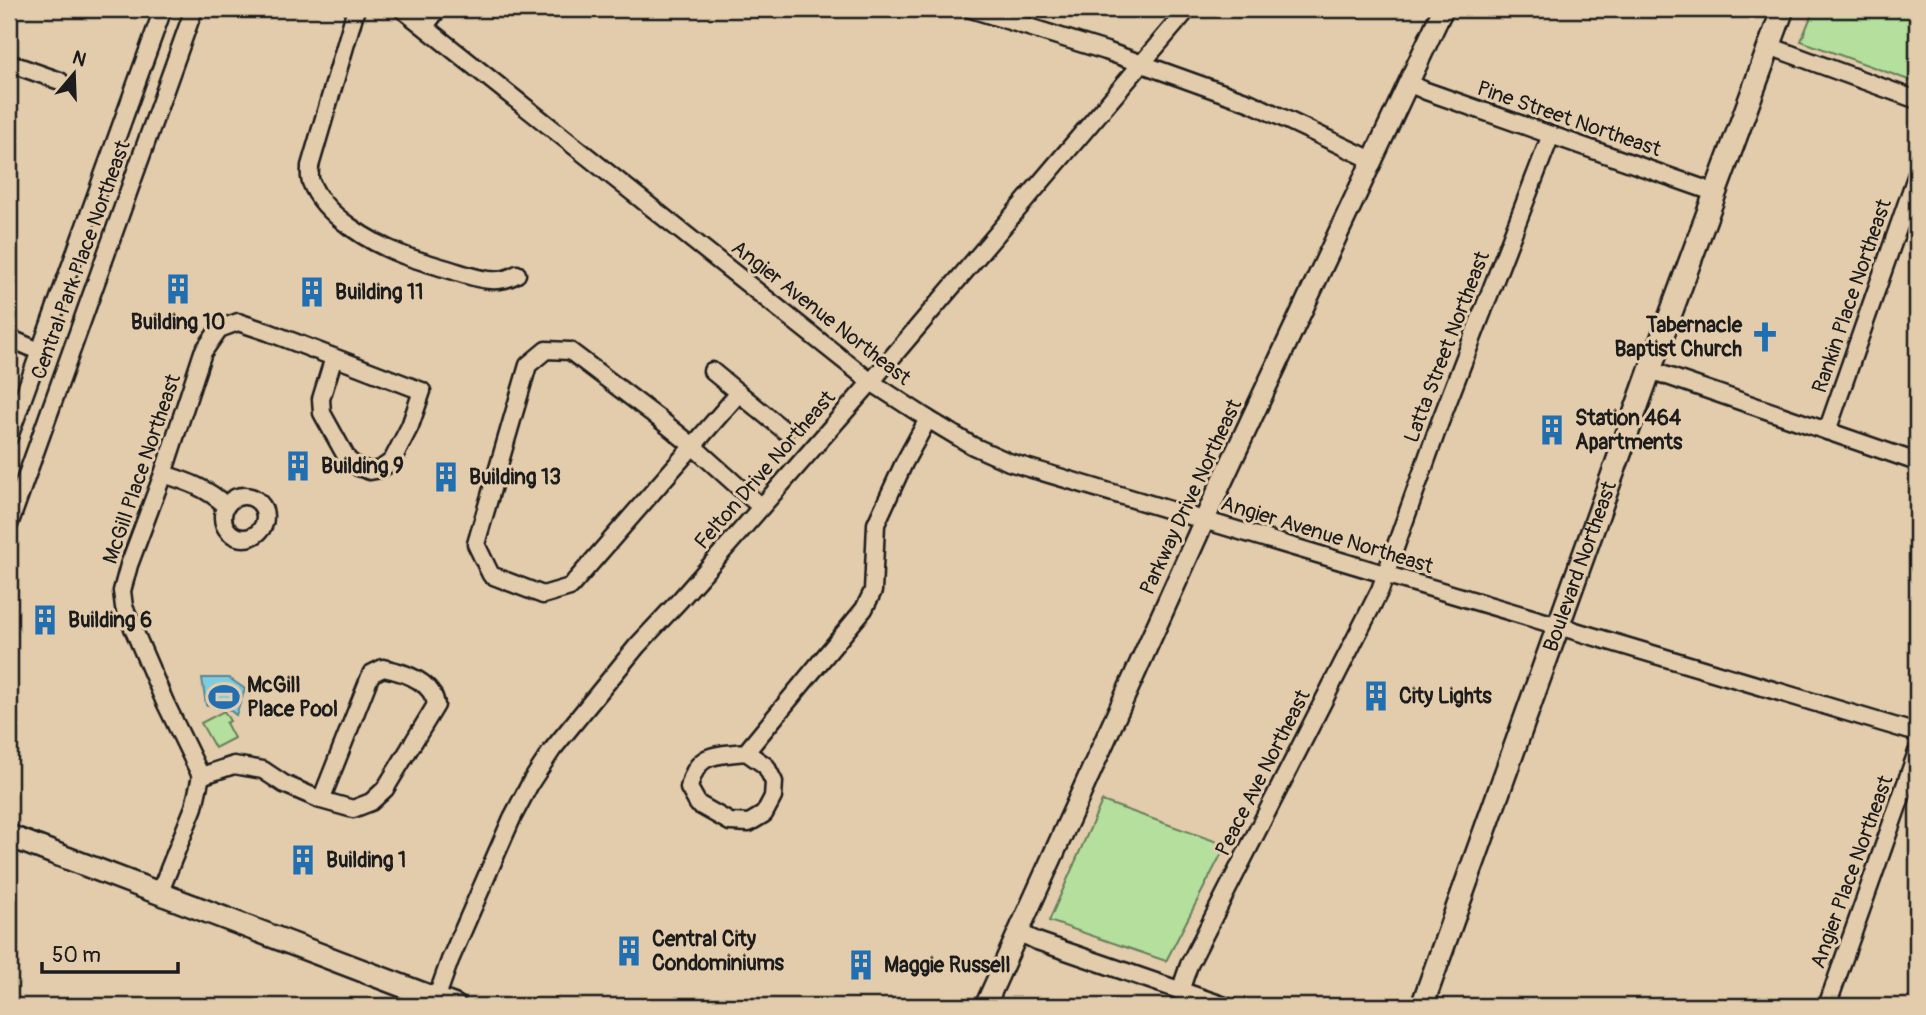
<svg xmlns="http://www.w3.org/2000/svg" width="1926" height="1015" font-family="Pangolin,sans-serif">
<rect width="100%" height="100%" fill="#e3ccac"/>
<filter id="ink" filterUnits="userSpaceOnUse"><feTurbulence type="fractalNoise" baseFrequency=".0143" numOctaves="2"/><feDisplacementMap in="SourceGraphic" scale="14" xChannelSelector="R" yChannelSelector="G"/><feConvolveMatrix kernelMatrix="1 2 1 2 8 2 1 2 1" color-interpolation-filters="sRGB"/></filter>
<g filter="url(#ink)">
<g fill="#b4df9c" stroke="#687e5c" stroke-width="2">
<path d="M 1814,9 L 1917,9 L 1917,83 L 1801,41 Z"/>
<path d="M 224,711 L 230,721 L 226,723 L 234,738 L 215,748 L 201,723 Z"/>
<path d="M 1102,801 L 1226,845 L 1166,961 L 1049,921 Z"/>
</g>
<path fill="#80ccdf" stroke="#588691" stroke-width="2" d="M 202,678 L 229,678 L 245,689 L 236,715 L 222,704 L 206,705 Z"/>
<g fill="none" stroke-linecap="round" stroke-linejoin="round">
<g stroke="#1c1c1c" stroke-width="21">
<g id="minor">
<path d="M 356,9 L 310,166 C 310,171 309,177 311,182 C 323,215 371,243 403,255 C 416,260 431,264 444,268 C 469,275 494,288 517,274"/>
<path d="M 402,9 L 871,382 L 928,419 L 973,446 L 1009,462 L 1917,733"/>
<path d="M 971,9 L 1106,51 L 1251,103 L 1372,160"/>
<path d="M 425,26 L 438,9"/>
<path d="M 1769,46 L 1917,100"/>
<path d="M 9,63 L 60,81"/>
<path d="M 1408,83 L 1426,91 L 1716,193"/>
<path d="M 9,338 L 39,351"/>
<path d="M 1650,370 L 1917,462"/>
<path d="M 712,371 L 785,431"/>
<path d="M 739,393 L 570,587 L 543,595 L 491,575 L 476,544 L 528,365 L 546,350 L 570,351 L 657,417 L 694,447 L 761,507"/>
<path d="M 1827,431 L 1917,174"/>
<path d="M 9,437 L 163,9"/>
<path d="M 163,474 C 186,481 207,488 225,505"/>
<circle cx="244" cy="517" r="21"/>
<path d="M 9,525 L 194,9"/>
<path d="M 746,752 L 766,766 L 774,782 L 773,797 L 764,814 L 749,823 L 730,822 L 698,804 L 689,788 C 697,752 713,756 746,752 L 864,609 L 873,591 L 876,524 L 904,463 L 928,419"/>
<path d="M 201,776 L 234,765 L 263,770 L 284,784 L 321,800 L 353,809 L 371,802 L 385,789 L 436,705 C 433,681 403,672 383,668 L 371,674 L 321,800"/>
<path d="M 159,894 L 194,807 L 201,776 L 164,700 L 124,607 L 122,591 L 129,565 L 163,474 L 203,352 L 219,329 L 238,322 L 268,332 L 422,391 L 410,426 L 392,461 L 381,469 L 370,471 L 358,467 L 348,460 L 322,413 L 321,399 L 334,357"/>
<path d="M 1018,932 L 1037,941 L 1225,1006"/>
<path d="M 1180,991 L 1189,965 L 1380,590 L 1440,422 L 1551,135"/>
<path d="M 436,999 L 450,960 L 512,818 L 531,782 L 552,750 L 637,646 L 680,600 L 871,382 L 1188,9"/>
<path d="M 1827,1006 L 1917,752"/>
</g>
</g>
<g stroke="#1c1c1c" stroke-width="24">
<path id="tertiary" d="M 985,1006 L 1213,501 L 1443,9"/>
</g>
<g stroke="#1c1c1c" stroke-width="26">
<g id="secondary">
<path d="M 9,836 L 455,1006"/>
<path id="s1" d="M 1422,1006 L 1650,370 L 1783,9"/>
</g>
</g>
<use href="#minor" stroke="#e3ccac" stroke-width="16"/>
<use href="#tertiary" stroke="#e3ccac" stroke-width="19"/>
<use href="#secondary" stroke="#e3ccac" stroke-width="21"/>
</g>
</g>
<defs>
<g id="building-bare" transform="scale(2.415)"><path d="M-4-6H4V6H1V3H-1V6H-4ZM-2.5-4.3h1.7v1.8h-1.7ZM.8-4.3h1.7v1.8H.8ZM-2.5-1h1.7V.8h-1.7ZM.8-1h1.7V.8H.8Z" fill="#1f6fb2" stroke="#e3ccac" stroke-width="2.5" paint-order="stroke"/></g>
<g id="church-bare" transform="scale(2.415)"><path d="M-1.2-6h2.4v3.5h3.3v2.4h-3.3V6h-2.4V-.1h-3.3v-2.4h3.3Z" fill="#1f6fb2" stroke="#e3ccac" stroke-width="2.5" paint-order="stroke"/></g>
<g id="stadium-bare" transform="scale(2.415)"><path d="M0-5a6.5 5 0 1 0 0 10a6.5 5 0 1 0 0-10ZM-3.5-1.8h7v3.6h-7Z" fill="#1f6fb2" stroke="#e3ccac" stroke-width="2.5" paint-order="stroke"/></g>
</defs>
<g fill-rule="evenodd">
<use href="#building-bare" x="178" y="289"/>
<use href="#building-bare" x="312" y="292"/>
<use href="#church-bare" x="1765" y="337"/>
<use href="#building-bare" x="1552" y="430"/>
<use href="#building-bare" x="298" y="466"/>
<use href="#building-bare" x="446" y="477"/>
<use href="#building-bare" x="45" y="620"/>
<use href="#building-bare" x="1376" y="696"/>
<use href="#stadium-bare" x="224" y="697"/>
<use href="#building-bare" x="303" y="860"/>
<use href="#building-bare" x="629" y="951"/>
<use href="#building-bare" x="861" y="965"/>
</g>
<g text-anchor="middle" dominant-baseline="central" stroke-width="6" stroke-linejoin="round" paint-order="stroke">
<g font-size="21" fill="#1c1c1c" stroke="#e3ccac">
<text transform="translate(1569 119) rotate(19)">Pine Street Northeast</text>
<text transform="translate(81 260) rotate(-70)">Central Park Place Northeast</text>
<text transform="translate(1852 296) rotate(-71)">Rankin Place Northeast</text>
<text transform="translate(821 313) rotate(38)">Angier Avenue Northeast</text>
<text transform="translate(1447 347) rotate(-69)">Latta Street Northeast</text>
<text transform="translate(142 469) rotate(-71)">McGill Place Northeast</text>
<text transform="translate(765 470) rotate(-49)">Felton Drive Northeast</text>
<text transform="translate(1191 497) rotate(-65)">Parkway Drive Northeast</text>
<text transform="translate(1327 535) rotate(17)">Angier Avenue Northeast</text>
<text stroke="none"><textPath href="#s1" startOffset="467">Boulevard Northeast</textPath></text>
<text transform="translate(1263 773) rotate(-63)">Peace Ave Northeast</text>
<text transform="translate(1852 872) rotate(-70)">Angier Place Northeast</text>
</g>
<g font-size="21" font-weight="bold" fill="#1c1c1c" stroke="#e3ccac" text-anchor="start">
<text x="335" y="292">Building 11</text>
<text x="178" y="322" text-anchor="middle">Building 10</text>
<text x="1742" y="325" text-anchor="end">Tabernacle<tspan x="1742" dy="24">Baptist Church</tspan></text>
<text x="1575" y="418">Station 464<tspan x="1575" dy="24">Apartments</tspan></text>
<text x="321" y="466">Building 9</text>
<text x="469" y="477">Building 13</text>
<text x="68" y="620">Building 6</text>
<text x="247" y="685">McGill<tspan x="247" dy="24">Place Pool</tspan></text>
<text x="1399" y="696">City Lights</text>
<text x="326" y="860">Building 1</text>
<text x="652" y="939">Central City<tspan x="652" dy="24">Condominiums</tspan></text>
<text x="884" y="965">Maggie Russell</text>
</g>
</g>
<rect width="1926" height="1015" fill="none" stroke="#e3ccac" stroke-width="35"/>
<rect x="18" y="18" width="1891" height="980" fill="none" stroke="#1c1c1c" stroke-width="2.5" filter="url(#ink)"/>
<g transform="translate(74 74) rotate(19)" stroke="#e3ccac" stroke-width="5" paint-order="stroke">
<path d="M0-5L12 26L0 18L-12 26Z" fill="#1c1c1c"/>
<text y="-10" font-size="19" font-weight="bold" text-anchor="middle" fill="#1c1c1c">N</text>
</g>
<path d="M42 962v10h136v-10" fill="none" stroke="#1c1c1c" stroke-width="3.5"/>
<text x="52" y="962" font-size="21" fill="#1c1c1c" stroke="#e3ccac" stroke-width="5" paint-order="stroke">50 m</text>
</svg>
